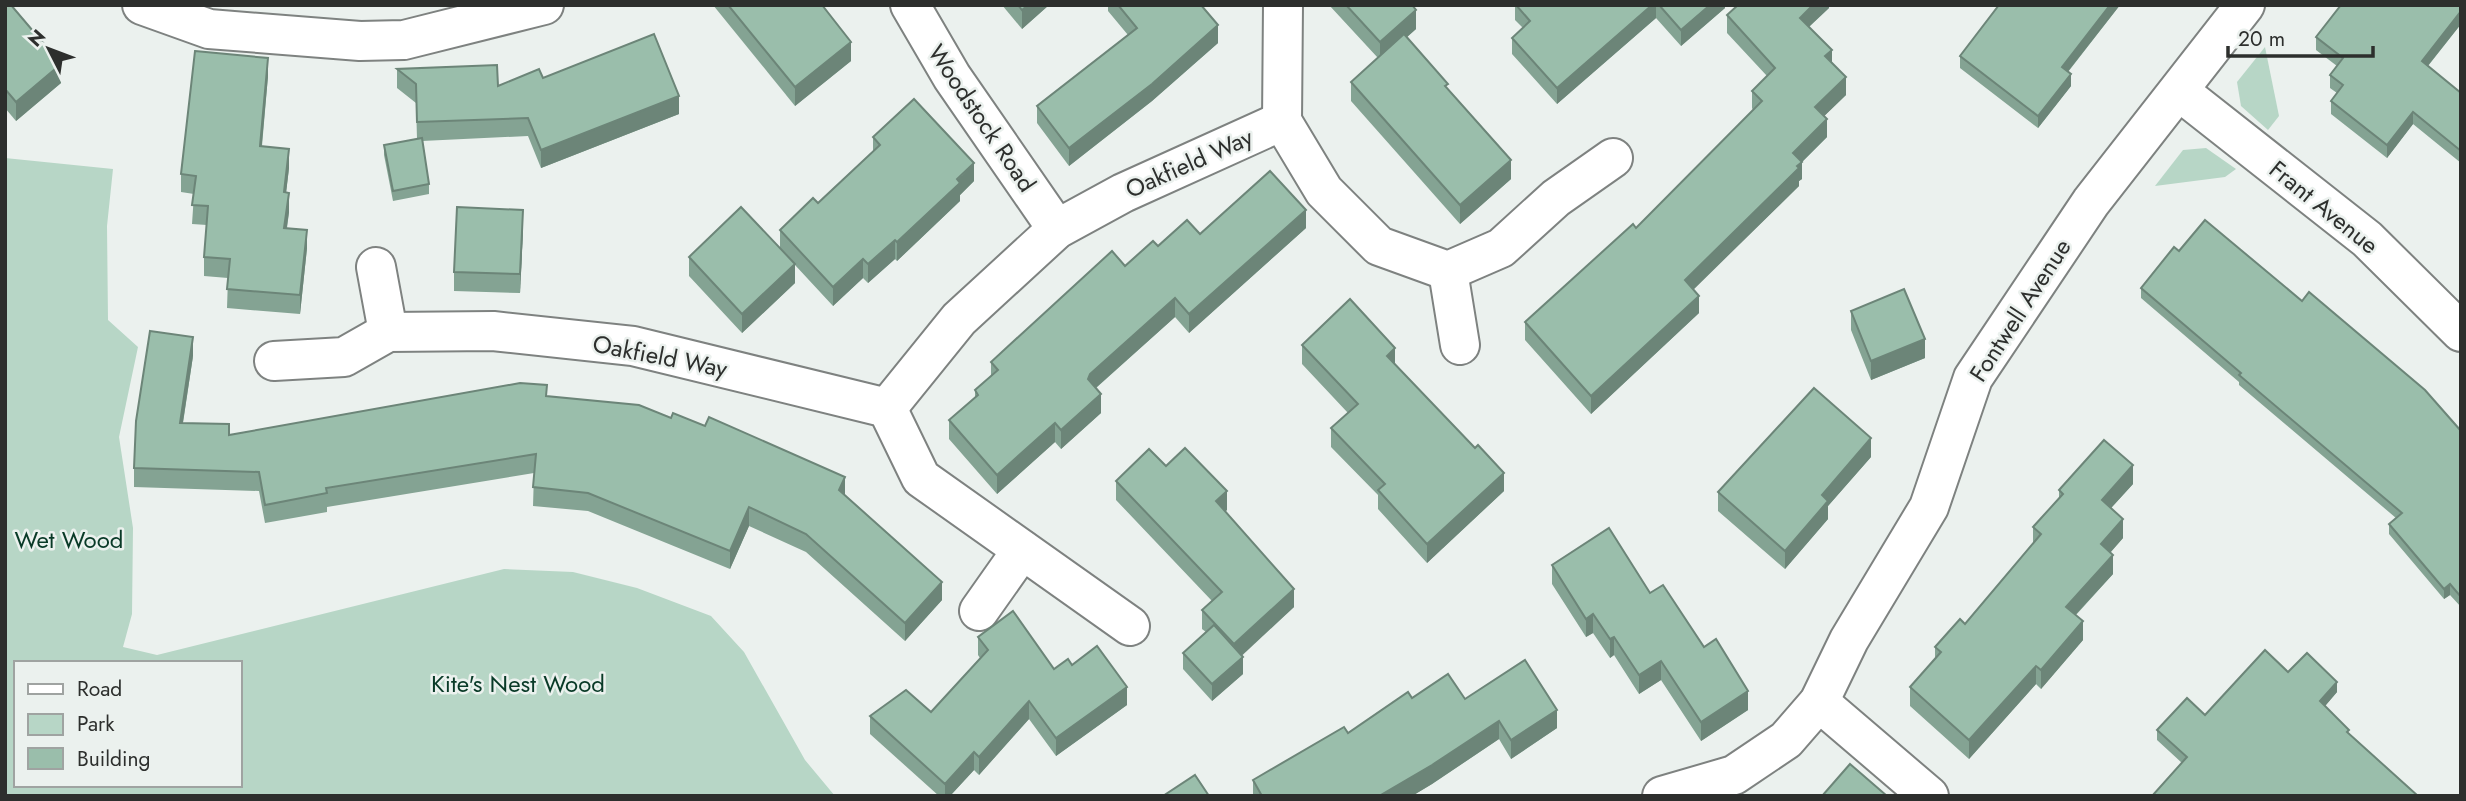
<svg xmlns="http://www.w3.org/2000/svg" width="2466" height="801" font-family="Jost,sans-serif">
<rect width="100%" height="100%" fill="#ebf1ee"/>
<g fill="#b7d6c6" fill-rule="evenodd">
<path d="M 2265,47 L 2279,116 L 2268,130 L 2241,106 L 2237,82 Z"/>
<path d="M 2206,148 L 2236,169 L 2225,177 L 2155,186 L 2183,150 Z"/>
<path d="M 5,158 L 113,169 L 107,226 L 108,320 L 138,347 L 119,437 L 133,528 L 132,614 L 123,647 L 157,655 L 504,569 L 573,572 L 637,588 L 711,616 L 744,652 L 805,760 L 835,796 L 5,796 ZM 16,663 L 240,663 L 240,785 L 16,785 Z"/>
</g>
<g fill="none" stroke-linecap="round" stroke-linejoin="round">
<g stroke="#7e8280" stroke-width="42">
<g id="minor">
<path d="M 142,5 L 209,29 L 360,41 L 404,40 L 544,5"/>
<path d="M 910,5 L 952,77 L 1057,229"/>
<path d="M 1283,5 L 1282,121 L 1324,191 L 1379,246 L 1448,271 L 1501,248 L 1556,198 L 1613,158"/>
<path d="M 2179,91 L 2367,239 L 2461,332"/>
<path d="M 376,267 L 388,332"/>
<path d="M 1448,271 L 1460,345"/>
<path d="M 274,361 L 344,357 L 388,332 L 493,331 L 633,346 L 887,408 L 921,478 L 1130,626"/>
<path d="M 887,408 L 959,319 L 1057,229 L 1123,193 L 1282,121"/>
<path d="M 979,611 L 1022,550"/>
<path d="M 1819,702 L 1929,796"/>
<path d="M 1662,796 L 1734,775 L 1786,740 L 1819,702 L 1849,640 L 1929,507 L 1973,378 L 2091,202 L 2245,5"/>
</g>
</g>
<use href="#minor" stroke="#fff" stroke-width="38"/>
</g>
<g fill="#84a393">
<path d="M 5,5 L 61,83 L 16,121 L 5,108 Z"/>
<path d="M 713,5 L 822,5 L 851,61 L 795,106 Z"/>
<path d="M 1002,5 L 1049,5 L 1022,29 Z"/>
<path d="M 1108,5 L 1201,5 L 1218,43 L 1152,101 L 1069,166 L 1037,123 L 1037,106 L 1128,35 L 1108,11 Z"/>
<path d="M 1329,5 L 1416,5 L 1414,7 L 1416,29 L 1407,37 L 1448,89 L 1511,179 L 1460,224 L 1351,101 L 1351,82 L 1378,58 Z"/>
<path d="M 1515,5 L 1725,5 L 1725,8 L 1681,46 L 1656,18 L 1557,104 L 1512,54 L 1512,38 L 1523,28 L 1515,20 Z"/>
<path d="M 1829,5 L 1829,8 L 1809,27 L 1832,62 L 1846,95 L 1824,116 L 1827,137 L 1802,162 L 1802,179 L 1799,181 L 1799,186 L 1693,289 L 1699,313 L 1591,414 L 1525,340 L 1525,322 L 1636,228 L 1753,110 L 1752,108 L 1752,91 L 1767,76 L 1727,33 L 1727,15 Z"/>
<path d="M 2120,5 L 2068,72 L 2071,86 L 2038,128 L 1960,68 L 1960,56 Z"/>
<path d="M 2461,24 L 2428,66 L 2461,93 L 2461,163 L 2413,124 L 2387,158 L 2331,114 L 2331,101 L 2337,93 L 2330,88 L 2330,75 L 2337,66 L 2316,50 L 2316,37 Z"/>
<path d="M 397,69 L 498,86 L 543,78 L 679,114 L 541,168 L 528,136 L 422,141 L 429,184 L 429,194 L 393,201 L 384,155 L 384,145 L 417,139 L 416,103 L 397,88 Z"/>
<path d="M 268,76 L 262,146 L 289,168 L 286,192 L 289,212 L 287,228 L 307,248 L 300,314 L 227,308 L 228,278 L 204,276 L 204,257 L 207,225 L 192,224 L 194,194 L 181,192 L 181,174 Z"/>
<path d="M 873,137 L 974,181 L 960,195 L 960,201 L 897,261 L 895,259 L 868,283 L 863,278 L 833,306 L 795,265 L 795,283 L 742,333 L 689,276 L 689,257 L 780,248 L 780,230 L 818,203 L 873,152 Z"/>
<path d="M 2461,189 L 2461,205 L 2459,204 L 2459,191 Z"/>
<path d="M 1306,228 L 1189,333 L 1175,317 L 1096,388 L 1101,413 L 1061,449 L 1055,442 L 997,494 L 949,439 L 949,420 L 975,398 L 975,390 L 991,376 L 991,362 L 1125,266 L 1200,234 Z"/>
<path d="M 523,229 L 520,293 L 454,291 L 454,272 Z"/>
<path d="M 2179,251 L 2302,301 L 2461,431 L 2461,607 L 2450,595 L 2444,599 L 2389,534 L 2389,524 L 2396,518 L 2239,385 L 2239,382 L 2141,298 L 2141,288 Z"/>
<path d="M 1851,311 L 1925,358 L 1871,380 L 1851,330 Z"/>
<path d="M 1302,345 L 1395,364 L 1504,491 L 1427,563 L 1378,509 L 1378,495 L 1331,447 L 1331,428 L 1348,413 L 1302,364 Z"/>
<path d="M 193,356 L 183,423 L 229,435 L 547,396 L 845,495 L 942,600 L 905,641 L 806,552 L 749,526 L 730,569 L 588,511 L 533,506 L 534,473 L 327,507 L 327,512 L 265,523 L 259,491 L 134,487 L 134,468 Z"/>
<path d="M 1871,457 L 1828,506 L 1828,519 L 1785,569 L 1718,511 L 1718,492 Z"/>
<path d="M 1166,466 L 1227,510 L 1225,511 L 1294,607 L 1241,655 L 1243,674 L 1212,701 L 1183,669 L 1183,653 L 1206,632 L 1202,629 L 1202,610 L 1212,601 L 1116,500 L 1116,481 Z"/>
<path d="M 2133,484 L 2111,508 L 2123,538 L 2110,553 L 2113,574 L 2076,615 L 2083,640 L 2041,689 L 2036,684 L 1969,759 L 1910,706 L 1910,687 L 1935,659 L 1935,647 L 1965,624 L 2033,544 L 2033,527 L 2059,498 L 2059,490 Z"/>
<path d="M 1552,565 L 1650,593 L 1704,647 L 1748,710 L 1701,741 L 1661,680 L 1639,694 L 1614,655 L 1610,658 L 1593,633 L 1586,637 L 1552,584 Z"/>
<path d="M 978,637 L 1054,669 L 1072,665 L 1127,705 L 1056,756 L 1029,719 L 979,775 L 974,770 L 950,796 L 939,796 L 870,734 L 870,716 L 931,712 L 980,658 L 978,655 Z"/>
<path d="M 2288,672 L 2337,692 L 2325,706 L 2182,763 L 2157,740 L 2157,730 L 2205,715 Z"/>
<path d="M 1465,699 L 1557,728 L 1511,759 L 1499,739 L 1432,784 L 1412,796 L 1253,796 L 1253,780 L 1348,733 Z"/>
</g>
<g fill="#6c8578">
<path d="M 1028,5 L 1049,5 L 1022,29 L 1022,10 Z"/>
<path d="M 1652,5 L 1656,5 L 1656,18 L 1557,104 L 1557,88 Z"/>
<path d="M 1710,5 L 1725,5 L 1725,8 L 1681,46 L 1681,30 Z"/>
<path d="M 1813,5 L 1829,5 L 1829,8 L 1800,35 L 1800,18 Z"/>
<path d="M 2110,5 L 2120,5 L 2062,79 L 2062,67 Z"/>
<path d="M 1416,10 L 1416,29 L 1380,61 L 1380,42 Z"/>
<path d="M 2461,11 L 2461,24 L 2422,73 L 2422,61 Z"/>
<path d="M 1218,25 L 1218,43 L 1152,101 L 1069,166 L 1069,148 Z"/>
<path d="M 851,42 L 851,61 L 795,106 L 795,87 Z"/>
<path d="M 1832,50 L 1832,67 L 1825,56 Z"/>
<path d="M 268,58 L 268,76 L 260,164 L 260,146 Z"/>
<path d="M 61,64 L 61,83 L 16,121 L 16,102 Z"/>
<path d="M 2071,74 L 2071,86 L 2038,128 L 2038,116 Z"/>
<path d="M 1846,77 L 1846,95 L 1815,125 L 1815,107 Z"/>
<path d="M 679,96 L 679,114 L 541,168 L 541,150 Z"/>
<path d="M 2413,112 L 2413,124 L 2387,158 L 2387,145 Z"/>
<path d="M 1827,119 L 1827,137 L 1802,162 L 1802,179 L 1799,181 L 1799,186 L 1685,298 L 1685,280 L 1793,153 Z"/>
<path d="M 289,149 L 289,168 L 284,211 L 284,192 Z"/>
<path d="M 1511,160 L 1511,179 L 1460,224 L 1460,205 Z"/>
<path d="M 974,163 L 974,181 L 960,195 L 960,201 L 897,261 L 897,242 Z"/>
<path d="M 289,193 L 289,212 L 284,246 L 284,228 Z"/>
<path d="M 523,210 L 523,229 L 520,293 L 520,274 Z"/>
<path d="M 1306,210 L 1306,228 L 1189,333 L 1189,314 Z"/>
<path d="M 307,230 L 307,248 L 300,314 L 300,295 Z"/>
<path d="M 895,240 L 895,259 L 868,283 L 868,264 Z"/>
<path d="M 863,259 L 863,278 L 833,306 L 833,287 Z"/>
<path d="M 795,264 L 795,283 L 742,333 L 742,314 Z"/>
<path d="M 1699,296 L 1699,313 L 1591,414 L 1591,396 Z"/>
<path d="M 1175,298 L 1175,317 L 1090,393 L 1088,379 L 1090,374 Z"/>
<path d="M 193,337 L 193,356 L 180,441 L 180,423 Z"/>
<path d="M 1925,339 L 1925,358 L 1871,380 L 1871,361 Z"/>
<path d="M 1395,348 L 1395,366 L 1387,356 Z"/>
<path d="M 1101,394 L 1101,413 L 1061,449 L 1061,430 Z"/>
<path d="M 1055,423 L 1055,442 L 997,494 L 997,475 Z"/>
<path d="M 1871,438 L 1871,457 L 1828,506 L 1828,519 L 1785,569 L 1785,551 L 1822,495 Z"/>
<path d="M 2133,465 L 2133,484 L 2102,518 L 2102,500 Z"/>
<path d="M 1504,473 L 1504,491 L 1427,563 L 1427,544 Z"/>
<path d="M 845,477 L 845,495 L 839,490 Z"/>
<path d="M 1227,491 L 1227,510 L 1216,520 L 1216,501 Z"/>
<path d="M 749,507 L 749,526 L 730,569 L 730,551 Z"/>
<path d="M 2123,519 L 2123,538 L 2101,563 L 2101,544 Z"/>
<path d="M 2113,555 L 2113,574 L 2066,625 L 2066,607 Z"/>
<path d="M 942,582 L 942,600 L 905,641 L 905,623 Z"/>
<path d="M 2450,584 L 2450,595 L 2444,599 L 2444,589 Z"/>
<path d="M 1294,589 L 1294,607 L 1234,663 L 1234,644 Z"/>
<path d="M 1593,614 L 1593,633 L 1586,637 L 1586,619 Z"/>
<path d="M 2083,621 L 2083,640 L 2041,689 L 2041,670 Z"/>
<path d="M 1614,637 L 1614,655 L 1610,658 L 1610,639 Z"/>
<path d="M 1243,657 L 1243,674 L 1212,701 L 1212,684 Z"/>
<path d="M 1661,661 L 1661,680 L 1639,694 L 1639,675 Z"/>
<path d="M 2036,666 L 2036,684 L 1969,759 L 1969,740 Z"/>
<path d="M 2337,682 L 2337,692 L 2320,712 L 2320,701 Z"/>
<path d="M 1127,687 L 1127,705 L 1056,756 L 1056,738 Z"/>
<path d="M 1748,691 L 1748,710 L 1701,741 L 1701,722 Z"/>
<path d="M 1029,701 L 1029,719 L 979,775 L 979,757 Z"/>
<path d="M 1557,710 L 1557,728 L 1511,759 L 1511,740 Z"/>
<path d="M 1499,721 L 1499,739 L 1432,784 L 1412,796 L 1379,796 Z"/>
<path d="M 974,752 L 974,770 L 950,796 L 945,796 L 945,784 Z"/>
</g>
<g fill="#9abeab" stroke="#6c8578" stroke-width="2">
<path d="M 5,5 L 11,5 L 61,64 L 16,102 L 5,89 Z"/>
<path d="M 728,5 L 822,5 L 851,42 L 795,87 Z"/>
<path d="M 1018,5 L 1028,5 L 1022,10 Z"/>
<path d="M 1118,5 L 1201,5 L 1218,25 L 1152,84 L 1069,148 L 1037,106 L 1137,28 Z"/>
<path d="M 1346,5 L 1412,5 L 1416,10 L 1380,42 Z"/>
<path d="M 1516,5 L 1652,5 L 1557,88 L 1512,38 L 1530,21 Z"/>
<path d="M 1659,5 L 1710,5 L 1681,30 Z"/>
<path d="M 1738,5 L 1813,5 L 1800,18 L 1832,50 L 1825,56 L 1846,77 L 1815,107 L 1827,119 L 1793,153 L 1802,162 L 1797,166 L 1799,168 L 1685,280 L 1699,296 L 1591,396 L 1525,322 L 1633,224 L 1636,228 L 1762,101 L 1752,91 L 1775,68 L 1727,15 Z"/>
<path d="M 1999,5 L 2110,5 L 2062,67 L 2071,74 L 2038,116 L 1960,56 Z"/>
<path d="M 2341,5 L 2461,5 L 2461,11 L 2422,61 L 2461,93 L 2461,151 L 2413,112 L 2387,145 L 2331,101 L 2343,85 L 2330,75 L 2343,58 L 2316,37 Z"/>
<path d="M 654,34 L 679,96 L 541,150 L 528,118 L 417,122 L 416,84 L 397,69 L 497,65 L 498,86 L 539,69 L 543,78 Z"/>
<path d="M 1404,34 L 1448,84 L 1445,86 L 1511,160 L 1460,205 L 1351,82 Z"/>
<path d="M 195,51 L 268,58 L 260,146 L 289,149 L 284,192 L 289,193 L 284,228 L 307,230 L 300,295 L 227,289 L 230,259 L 204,257 L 208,206 L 192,205 L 196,176 L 181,174 Z"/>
<path d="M 914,99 L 974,163 L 957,179 L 960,183 L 897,242 L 895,240 L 868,264 L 863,259 L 833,287 L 780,230 L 813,198 L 818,203 L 880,145 L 873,137 Z"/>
<path d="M 422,138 L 429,184 L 393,191 L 384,145 Z"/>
<path d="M 1270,171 L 1306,210 L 1189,314 L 1175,298 L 1090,374 L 1088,379 L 1101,394 L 1061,430 L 1055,423 L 997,475 L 949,420 L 978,395 L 975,390 L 998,370 L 991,362 L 1112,251 L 1125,266 L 1153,241 L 1158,246 L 1187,220 L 1200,234 Z"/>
<path d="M 457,207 L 523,210 L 520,274 L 454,272 Z"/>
<path d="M 741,207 L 795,264 L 742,314 L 689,257 Z"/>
<path d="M 2205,220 L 2302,301 L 2309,292 L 2425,390 L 2461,431 L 2461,597 L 2450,584 L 2444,589 L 2389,524 L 2402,513 L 2239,375 L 2241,373 L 2141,288 L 2174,247 L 2179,251 Z"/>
<path d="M 1904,289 L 1925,339 L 1871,361 L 1851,311 Z"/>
<path d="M 1350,299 L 1395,348 L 1387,356 L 1475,448 L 1478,445 L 1504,473 L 1427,544 L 1378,490 L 1385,484 L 1331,428 L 1358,404 L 1302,345 Z"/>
<path d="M 150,331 L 193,337 L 180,423 L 229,424 L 229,435 L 520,383 L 547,385 L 546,396 L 639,405 L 671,418 L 673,413 L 705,426 L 709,417 L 845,477 L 839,490 L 942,582 L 905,623 L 806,534 L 749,507 L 730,551 L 588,493 L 533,487 L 536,454 L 326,488 L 327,493 L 265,505 L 259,472 L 134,468 L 136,421 Z"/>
<path d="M 1814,388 L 1871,438 L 1822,495 L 1828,501 L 1785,551 L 1718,492 Z"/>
<path d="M 2104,440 L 2133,465 L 2102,500 L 2123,519 L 2101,544 L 2113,555 L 2066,607 L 2083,621 L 2041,670 L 2036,666 L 1969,740 L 1910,687 L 1941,652 L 1935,647 L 1960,619 L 1965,624 L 2041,534 L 2033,527 L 2063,494 L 2059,490 Z"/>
<path d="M 1185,448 L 1227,491 L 1216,501 L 1294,589 L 1234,644 L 1202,610 L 1222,592 L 1116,481 L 1149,449 L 1166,466 Z"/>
<path d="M 1609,528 L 1650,593 L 1663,585 L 1704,647 L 1716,639 L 1748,691 L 1701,722 L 1661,661 L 1639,675 L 1614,637 L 1610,639 L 1593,614 L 1586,619 L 1552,565 Z"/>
<path d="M 1013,611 L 1054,669 L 1068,659 L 1072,665 L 1097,646 L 1127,687 L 1056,738 L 1029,701 L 979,757 L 974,752 L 945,784 L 870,716 L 906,690 L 931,712 L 988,650 L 978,637 Z"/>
<path d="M 1214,625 L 1243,657 L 1212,684 L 1183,653 Z"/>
<path d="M 2265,650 L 2288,672 L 2307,653 L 2337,682 L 2320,701 L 2349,730 L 2347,732 L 2418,796 L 2152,796 L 2187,757 L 2157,730 L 2187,698 L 2205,715 Z"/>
<path d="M 1525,660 L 1557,710 L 1511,740 L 1499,721 L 1432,765 L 1379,796 L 1262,796 L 1253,780 L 1344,727 L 1348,733 L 1408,692 L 1412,698 L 1448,674 L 1465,699 Z"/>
<path d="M 1850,764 L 1887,796 L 1822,796 Z"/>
<path d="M 1195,775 L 1209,796 L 1163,796 Z"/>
</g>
<g text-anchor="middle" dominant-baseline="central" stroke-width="5" stroke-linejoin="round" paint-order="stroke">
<g font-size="24" fill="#2d2f2d" stroke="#ebf1ee">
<text transform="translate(982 118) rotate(56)">Woodstock Road</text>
<text transform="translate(1189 163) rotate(-24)">Oakfield Way</text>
<text transform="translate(2324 207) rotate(39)">Frant Avenue</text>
<text transform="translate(2020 310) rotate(-57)">Fontwell Avenue</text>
<text transform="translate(660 356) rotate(11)">Oakfield Way</text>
</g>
<g font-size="24" fill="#093a27" stroke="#ebf1ee">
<text x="69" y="539">Wet Wood</text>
<text x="518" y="683">Kite's Nest Wood</text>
</g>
</g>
<rect width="2466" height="801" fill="none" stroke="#2d2f2d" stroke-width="14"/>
<rect x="14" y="661" width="228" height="126" fill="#ebf1ee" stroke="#9fa3a1" stroke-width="2"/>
<rect x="28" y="684" width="35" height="10" fill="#ffffff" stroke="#9fa3a1" stroke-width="2"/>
<text x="77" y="696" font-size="21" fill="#2d2f2d">Road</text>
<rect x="28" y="714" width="35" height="21" fill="#b7d6c6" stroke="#9fa3a1" stroke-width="2"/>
<text x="77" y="731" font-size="21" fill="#2d2f2d">Park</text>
<rect x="28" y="748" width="35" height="21" fill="#9abeab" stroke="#9fa3a1" stroke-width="2"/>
<text x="77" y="766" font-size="21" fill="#2d2f2d">Building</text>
<g transform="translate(49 49) rotate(312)" stroke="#ebf1ee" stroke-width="5" paint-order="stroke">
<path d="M0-5L12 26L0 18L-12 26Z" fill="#2d2f2d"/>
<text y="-10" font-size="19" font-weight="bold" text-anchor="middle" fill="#2d2f2d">N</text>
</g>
<path d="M2228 46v10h145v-10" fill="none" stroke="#2d2f2d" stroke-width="3.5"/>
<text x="2238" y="46" font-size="21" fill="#2d2f2d" stroke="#ebf1ee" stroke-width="5" paint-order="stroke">20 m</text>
</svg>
